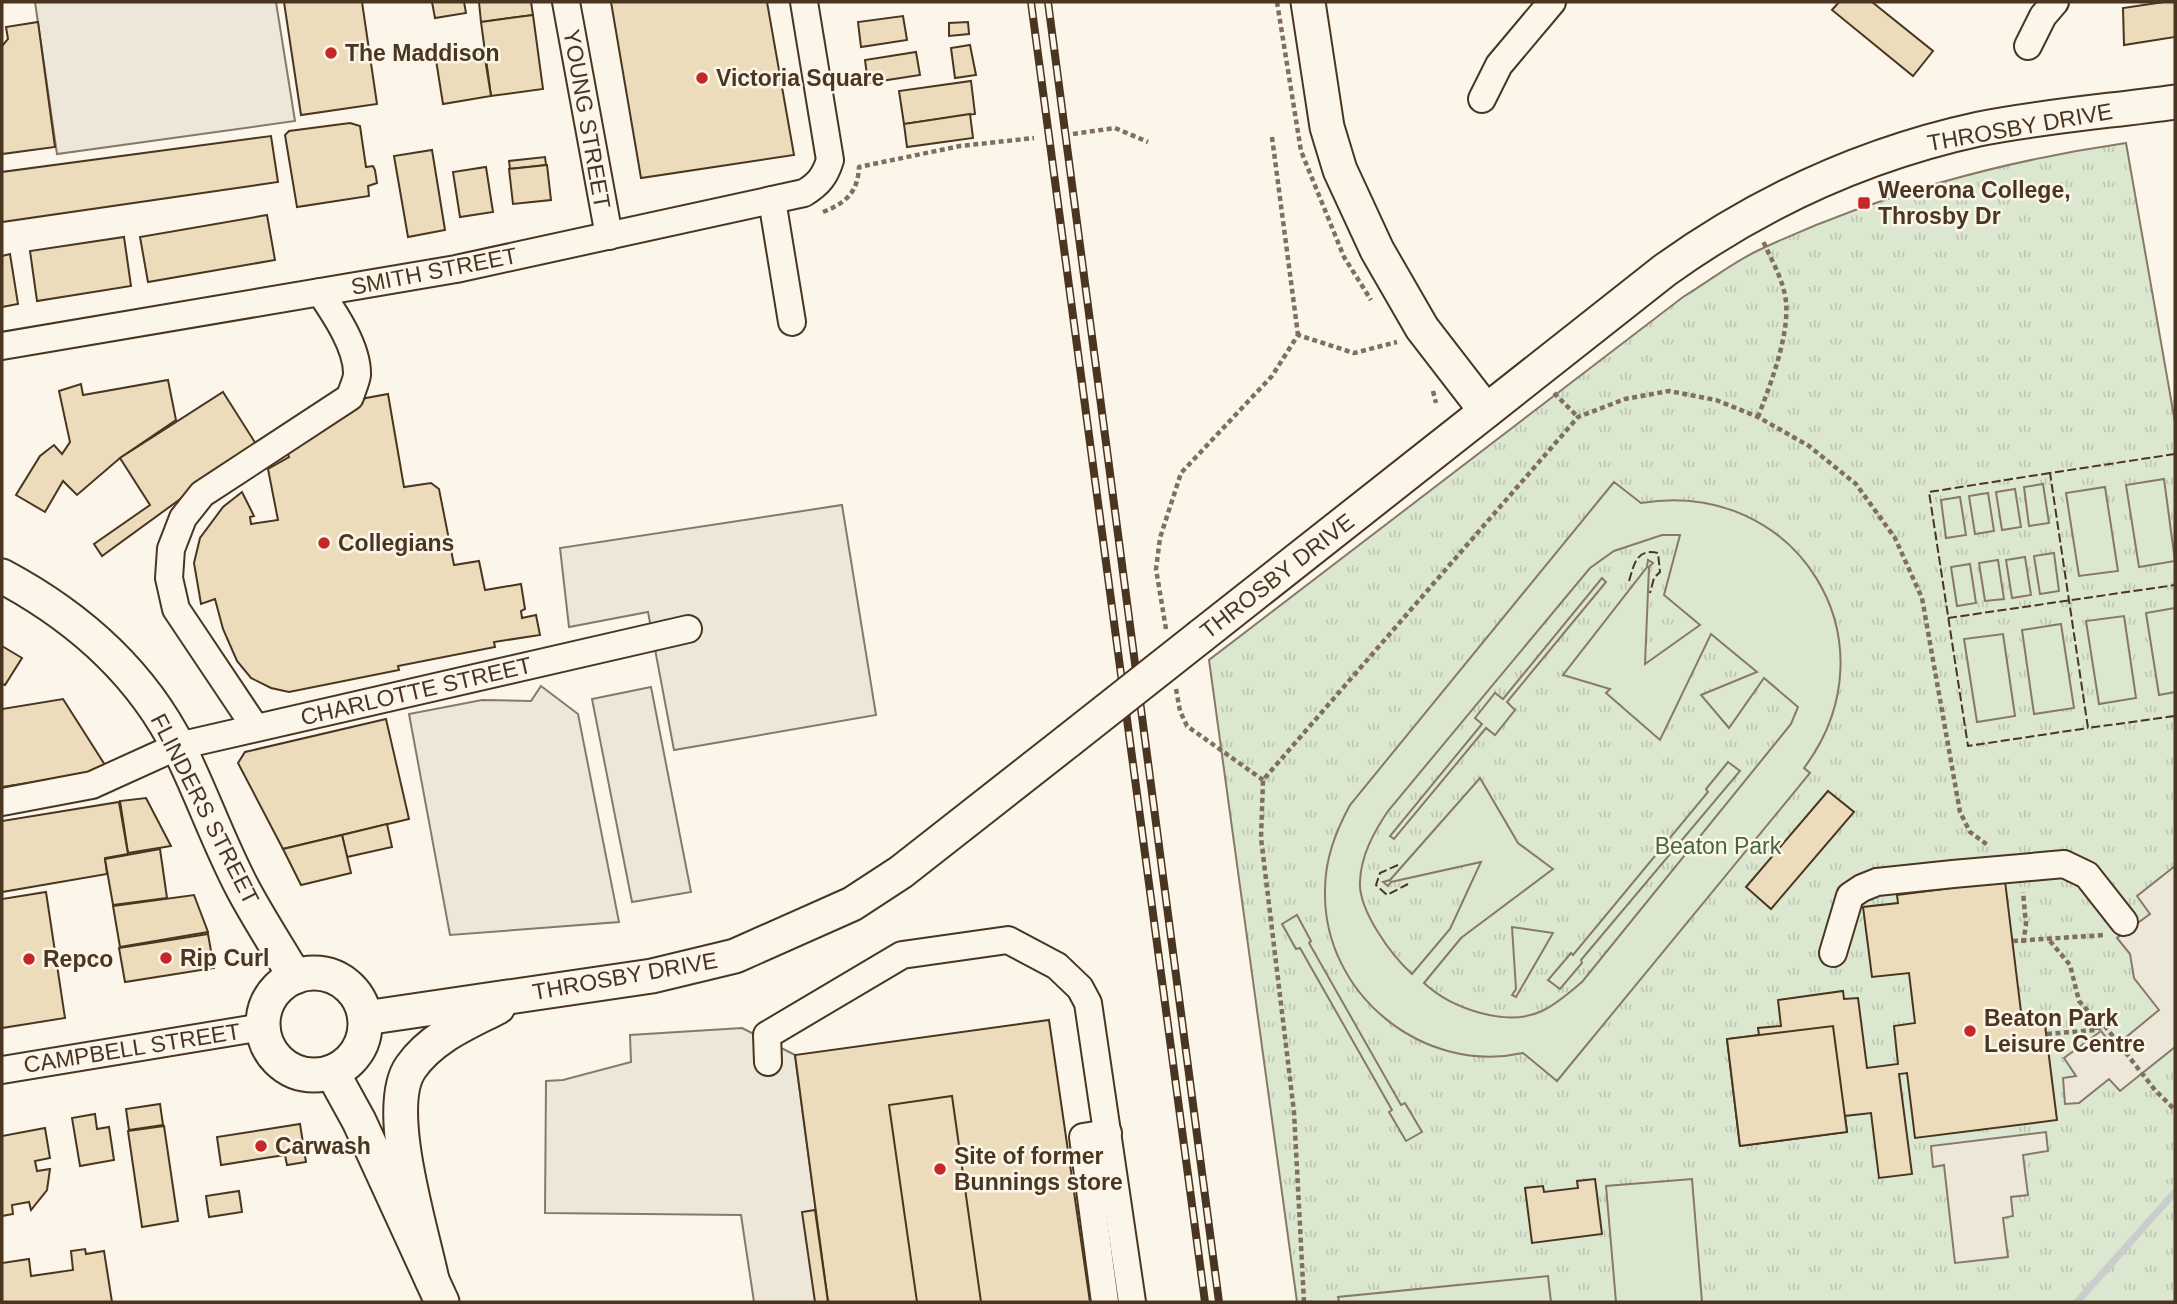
<svg xmlns="http://www.w3.org/2000/svg" width="2177" height="1304" font-family="Helvetica,sans-serif">
<defs>
<pattern id="grass-tufts" width="24" height="20" patternUnits="userSpaceOnUse" patternTransform="scale(1.75)"><rect width="24" height="20" fill="#dce7d0"/><path d="M3 7l-1-3M5 7V3M7 7l1-3M15 17l-1-3M17 17v-4M19 17l1-3" fill="none" stroke="#bec7b2"/></pattern>
</defs>
<rect width="100%" height="100%" fill="#fbf6e9"/>
<path fill="url(#grass-tufts)" stroke="#887966" stroke-width="2" d="M 2126,143 L 2175,422 L 2175,1302 L 1297,1302 L 1209,660 L 1683,297 C 1708,282 1733,262 1759,250 C 1873,196 2002,161 2126,143 Z"/>
<g fill="#dce7d0" stroke="#887966" stroke-width="2" fill-rule="evenodd">
<path d="M 2164,479 L 2175,561 L 2139,567 L 2126,485 Z"/>
<path d="M 1614,482 L 1641,503 C 1796,477 1899,641 1804,768 L 1810,773 L 1557,1081 L 1523,1053 C 1423,1075 1323,994 1325,891 C 1325,859 1335,833 1350,805 ZM 1662,535 L 1680,535 L 1664,595 L 1700,625 L 1645,664 L 1649,567 L 1653,563 L 1648,560 L 1647,567 L 1563,675 L 1610,689 L 1606,693 L 1660,740 L 1711,634 L 1757,672 L 1701,695 L 1729,728 L 1764,678 L 1798,707 L 1791,724 L 1582,982 C 1570,992 1557,1004 1542,1011 C 1506,1028 1451,1008 1424,983 L 1461,938 L 1553,869 L 1518,843 L 1480,778 L 1390,880 L 1383,882 L 1388,886 L 1391,882 L 1481,862 L 1450,929 L 1412,974 C 1391,955 1358,910 1360,881 C 1361,855 1374,832 1388,811 L 1590,568 L 1614,551 Z"/>
<path d="M 2043,484 L 2049,523 L 2029,526 L 2024,487 Z"/>
<path d="M 2105,487 L 2118,571 L 2079,576 L 2066,493 Z"/>
<path d="M 2015,489 L 2021,527 L 2002,530 L 1996,492 Z"/>
<path d="M 1988,493 L 1994,531 L 1975,534 L 1969,496 Z"/>
<path d="M 1960,497 L 1966,535 L 1946,538 L 1941,500 Z"/>
<path d="M 2054,553 L 2059,591 L 2040,594 L 2034,556 Z"/>
<path d="M 2025,557 L 2031,595 L 2012,598 L 2006,560 Z"/>
<path d="M 1998,560 L 2004,599 L 1985,601 L 1979,563 Z"/>
<path d="M 1970,564 L 1976,603 L 1957,606 L 1951,567 Z"/>
<path d="M 1602,578 L 1606,582 L 1507,702 L 1515,710 L 1495,735 L 1486,728 L 1394,839 L 1390,836 L 1482,724 L 1475,718 L 1495,693 L 1503,699 Z"/>
<path d="M 2175,608 L 2175,692 L 2159,695 L 2146,613 Z"/>
<path d="M 2124,616 L 2136,698 L 2099,704 L 2086,621 Z"/>
<path d="M 2061,624 L 2074,708 L 2034,714 L 2022,630 Z"/>
<path d="M 2003,634 L 2015,716 L 1977,722 L 1964,639 Z"/>
<path d="M 1728,762 L 1740,771 L 1581,960 L 1582,963 L 1560,989 L 1548,980 L 1571,953 L 1573,955 L 1708,792 L 1706,789 Z"/>
<path d="M 1297,915 L 1311,941 L 1309,943 L 1401,1105 L 1405,1103 L 1422,1132 L 1406,1141 L 1389,1112 L 1392,1110 L 1300,948 L 1296,949 L 1282,924 Z"/>
<path d="M 1512,927 L 1553,933 L 1516,997 L 1512,995 L 1516,989 Z"/>
<path d="M 1692,1179 L 1702,1302 L 1616,1302 L 1606,1186 Z"/>
<path d="M 1548,1276 L 1551,1302 L 1339,1302 L 1338,1297 Z"/>
</g>
<g fill="#ede7d9" stroke="#887966" stroke-width="2">
<path d="M 35,2 L 276,2 L 295,121 L 57,154 Z"/>
<path d="M 842,505 L 876,715 L 674,750 L 648,612 L 569,627 L 560,548 Z"/>
<path d="M 541,686 L 578,714 L 619,922 L 450,935 L 409,714 L 482,700 L 531,701 Z"/>
<path d="M 651,687 L 691,892 L 632,902 L 592,699 Z"/>
<path d="M 2175,866 L 2175,1047 L 2120,1091 L 2109,1079 L 2079,1103 L 2065,1104 L 2063,1078 L 2076,1076 L 2064,1058 L 2101,1031 L 2114,1047 L 2159,1010 L 2134,978 L 2130,954 L 2117,938 L 2150,914 L 2137,896 Z"/>
<path d="M 742,1028 L 795,1055 L 828,1302 L 754,1302 L 741,1215 L 545,1213 L 546,1081 L 563,1080 L 631,1062 L 630,1035 Z"/>
<path d="M 2046,1132 L 2048,1151 L 2023,1155 L 2028,1195 L 2011,1197 L 2013,1216 L 2003,1218 L 2008,1257 L 1955,1263 L 1944,1165 L 1933,1167 L 1931,1146 Z"/>
</g>
<g fill="none" stroke-linecap="round" stroke-linejoin="round">
<path stroke="#c9cecd" stroke-width="7" d="M 2077,1302 L 2175,1192"/>
</g>
<g fill="#ecdcbc" stroke="#4a3520" stroke-width="2">
<path d="M 284,2 L 362,2 L 377,104 L 301,115 Z"/>
<path d="M 432,2 L 464,2 L 466,13 L 435,18 Z"/>
<path d="M 479,2 L 531,2 L 533,15 L 481,22 Z"/>
<path d="M 611,2 L 767,2 L 794,155 L 641,178 Z"/>
<path d="M 1839,2 L 1872,2 L 1933,51 L 1913,76 L 1832,10 Z"/>
<path d="M 2164,2 L 2175,2 L 2175,37 L 2124,45 L 2123,8 Z"/>
<path d="M 533,15 L 543,89 L 491,96 L 481,22 Z"/>
<path d="M 903,16 L 907,40 L 861,47 L 858,22 Z"/>
<path d="M 38,22 L 55,147 L 2,154 L 2,46 L 8,39 L 6,27 Z"/>
<path d="M 968,22 L 969,34 L 949,36 L 949,23 Z"/>
<path d="M 970,45 L 976,75 L 955,78 L 951,48 Z"/>
<path d="M 484,52 L 491,96 L 443,104 L 436,60 Z"/>
<path d="M 916,52 L 920,75 L 868,83 L 865,60 Z"/>
<path d="M 971,81 L 975,114 L 904,124 L 899,91 Z"/>
<path d="M 970,114 L 973,138 L 907,147 L 904,124 Z"/>
<path d="M 350,123 L 360,126 L 366,167 L 373,166 L 375,170 L 377,183 L 368,186 L 369,196 L 297,207 L 285,135 L 289,131 Z"/>
<path d="M 271,136 L 278,182 L 2,222 L 2,172 Z"/>
<path d="M 432,150 L 445,230 L 408,237 L 394,156 Z"/>
<path d="M 545,157 L 546,165 L 510,169 L 509,161 Z"/>
<path d="M 547,165 L 551,200 L 513,204 L 509,169 Z"/>
<path d="M 486,167 L 493,212 L 460,217 L 453,172 Z"/>
<path d="M 267,215 L 275,260 L 148,282 L 140,237 Z"/>
<path d="M 124,237 L 131,286 L 37,301 L 30,251 Z"/>
<path d="M 10,254 L 18,304 L 2,307 L 2,256 Z"/>
<path d="M 168,380 L 176,420 L 120,458 L 77,495 L 63,481 L 45,512 L 16,495 L 40,456 L 54,445 L 62,454 L 70,442 L 59,391 L 81,384 L 83,395 Z"/>
<path d="M 223,392 L 256,444 L 102,556 L 94,544 L 150,505 L 120,458 Z"/>
<path d="M 388,394 L 404,487 L 431,483 L 439,489 L 454,565 L 479,561 L 485,590 L 521,584 L 525,609 L 521,611 L 522,618 L 536,615 L 540,635 L 494,642 L 495,647 L 398,666 L 399,670 L 289,692 L 271,688 L 251,678 L 237,661 L 223,629 L 215,599 L 201,604 L 194,563 L 200,538 L 223,507 L 242,492 L 254,516 L 250,517 L 251,524 L 278,520 L 268,469 L 289,457 L 286,450 L 366,398 Z"/>
<path d="M 2,646 L 22,658 L 5,685 L 2,684 Z"/>
<path d="M 63,699 L 105,765 L 102,772 L 2,787 L 2,709 Z"/>
<path d="M 386,719 L 409,819 L 283,849 L 238,763 L 245,752 Z"/>
<path d="M 1828,791 L 1854,812 L 1771,909 L 1746,887 Z"/>
<path d="M 146,798 L 171,846 L 128,853 L 120,801 Z"/>
<path d="M 119,802 L 128,854 L 105,858 L 107,874 L 2,892 L 2,821 Z"/>
<path d="M 387,824 L 392,847 L 347,857 L 342,835 Z"/>
<path d="M 342,835 L 351,873 L 301,885 L 283,849 Z"/>
<path d="M 160,849 L 167,898 L 113,905 L 105,859 Z"/>
<path d="M 2005,881 L 2022,1020 L 2044,1017 L 2057,1120 L 1915,1138 L 1907,1073 L 1899,1074 L 1912,1174 L 1879,1178 L 1871,1113 L 1845,1116 L 1847,1132 L 1740,1146 L 1727,1039 L 1759,1035 L 1758,1028 L 1781,1026 L 1778,1000 L 1843,991 L 1844,999 L 1858,998 L 1867,1068 L 1898,1064 L 1894,1026 L 1915,1023 L 1909,973 L 1872,977 L 1863,907 L 1898,903 L 1897,895 Z"/>
<path d="M 46,892 L 65,1018 L 2,1028 L 2,899 Z"/>
<path d="M 194,895 L 208,932 L 120,947 L 113,906 Z"/>
<path d="M 208,934 L 214,968 L 125,982 L 119,948 Z"/>
<path d="M 1049,1020 L 1090,1302 L 828,1302 L 795,1055 Z"/>
<path d="M 1833,1026 L 1847,1132 L 1740,1146 L 1727,1039 Z"/>
<path d="M 952,1096 L 981,1302 L 917,1302 L 889,1105 Z"/>
<path d="M 160,1104 L 163,1125 L 129,1130 L 126,1109 Z"/>
<path d="M 95,1114 L 97,1129 L 109,1127 L 114,1160 L 80,1166 L 72,1118 Z"/>
<path d="M 300,1124 L 306,1162 L 287,1165 L 285,1155 L 221,1165 L 217,1137 Z"/>
<path d="M 164,1126 L 178,1221 L 142,1227 L 128,1131 Z"/>
<path d="M 45,1128 L 50,1158 L 35,1161 L 37,1171 L 50,1169 L 47,1190 L 31,1210 L 29,1202 L 12,1205 L 13,1214 L 2,1216 L 2,1136 Z"/>
<path d="M 1595,1179 L 1602,1234 L 1532,1243 L 1525,1188 L 1543,1186 L 1544,1192 L 1578,1188 L 1577,1181 Z"/>
<path d="M 239,1191 L 242,1212 L 209,1217 L 206,1196 Z"/>
<path d="M 815,1210 L 828,1302 L 815,1302 L 802,1212 Z"/>
<path d="M 85,1249 L 86,1254 L 104,1251 L 112,1302 L 2,1302 L 2,1263 L 29,1259 L 31,1276 L 73,1270 L 71,1251 Z"/>
</g>
<g fill="none" stroke-linecap="round" stroke-linejoin="round">
<g stroke="#4a3520" stroke-width="30">
<g id="minor">
<path d="M 566,2 L 609,236"/>
<path d="M 2028,46 L 2043,16 L 2055,2"/>
<path d="M 1482,99 L 1499,65 L 1552,2"/>
<path d="M 772,200 L 792,322"/>
<path d="M 2,346 L 456,269 L 804,193 C 819,184 825,176 830,160 L 804,2"/>
<path d="M 255,727 L 176,609 L 169,578 L 171,549 L 183,518 L 202,494 L 350,397 C 352,390 356,382 357,375 C 358,348 335,314 320,292"/>
<path d="M 2,802 L 92,785 L 178,746 L 688,629"/>
<path d="M 1833,953 L 1850,896 L 1862,888 L 1877,882 L 1953,874 L 2064,864 L 2087,875 L 2124,922"/>
<path d="M 768,1062 L 767,1035 L 902,955 L 1008,940 L 1057,966 L 1080,988 L 1088,1003 L 1132,1302"/>
<path d="M 2,1070 L 263,1027"/>
<path d="M 1105,1302 L 1083,1137 L 1108,1133"/>
</g>
</g>
<g stroke="#4a3520" stroke-width="37">
<g id="major">
<path d="M 1308,2 L 1327,127 L 1340,170 L 1377,250 L 1422,328 L 1486,411"/>
<path d="M 2,576 C 77,616 140,671 179,748 C 202,794 219,844 243,889 C 259,919 278,948 295,977"/>
<path d="M 1201,636 L 1665,270 C 1760,202 1864,154 1979,129 C 2044,116 2110,111 2175,102"/>
<circle cx="314" cy="1024" r="51"/>
<path d="M 365,1018 L 652,976 L 735,956 L 852,904 L 901,872 L 1068,741"/>
<path d="M 332,1072 L 359,1121 L 442,1302"/>
<path d="M 432,1280 C 422,1231 382,1107 411,1067 C 432,1037 467,1023 498,1007"/>
</g>
</g>
<g stroke="#7f6f5c" stroke-width="4.5" stroke-dasharray="5 3.5" stroke-linecap="butt">
<path d="M 1277,2 L 1301,151 L 1344,257 L 1371,300"/>
<path d="M 1073,134 L 1115,128 L 1148,142"/>
<path d="M 1272,137 L 1298,335"/>
<path d="M 823,212 C 846,203 858,192 859,167 L 960,146 L 1034,138"/>
<path d="M 1433,391 L 1436,403"/>
<path d="M 1554,393 L 1578,417"/>
<path d="M 1758,417 C 1770,385 1794,326 1784,291 C 1780,274 1770,257 1763,241"/>
<path d="M 1166,629 L 1156,569 L 1160,538 L 1181,473 L 1272,376 L 1298,335 L 1354,353 L 1397,342"/>
<path d="M 1176,689 L 1180,711 L 1187,726 L 1263,780"/>
<path d="M 2013,941 L 2104,935"/>
<path d="M 2050,941 L 2070,965 L 2079,1001 L 2095,1019 L 2096,1030"/>
<path d="M 2023,943 L 2026,925 L 2023,892"/>
<path d="M 2047,1034 L 2096,1030 L 2104,1025 L 2155,1090 L 2175,1110"/>
<path d="M 1304,1302 L 1294,1112 L 1261,838 L 1263,780 L 1578,417 L 1625,399 L 1669,391 L 1716,400 L 1758,417 L 1809,446 L 1856,484 L 1895,538 L 1922,598 L 1960,812 L 1970,832 L 1989,846"/>
</g>
<use href="#minor" stroke="#fbf6e9" stroke-width="26"/>
<use href="#major" stroke="#fbf6e9" stroke-width="33"/>
<g stroke="#4a3520" stroke-width="8">
<g id="rail">
<path d="M 1031,2 L 1205,1302"/>
<path d="M 1048,2 L 1219,1302"/>
</g>
</g>
<use href="#rail" stroke="#fbf6e9" stroke-width="5" stroke-dasharray="16" stroke-linecap="butt"/>
<g stroke="#4a3520" stroke-width="37" stroke-linecap="butt">
<path id="major-bridge" d="M 1068,741 L 1201,636"/>
</g>
<use href="#major-bridge" stroke="#fbf6e9" stroke-width="33"/>
<g stroke="#4a3520" stroke-width="2" stroke-dasharray="9 3.5" stroke-linecap="butt">
<path d="M 2175,454 L 2050,473 L 2088,728 L 2175,716"/>
<path d="M 2050,473 L 1929,492 L 1968,746 L 2088,728"/>
<path d="M 1629,581 C 1634,565 1636,548 1658,553 L 1660,572 L 1654,578 L 1650,593"/>
<path d="M 1948,618 L 2175,585"/>
<path d="M 1398,865 L 1380,873 L 1376,885 L 1387,895 L 1408,884"/>
</g>
</g>
<g fill="#c62828" stroke="#fbf6e9" stroke-width="2.5">
<circle cx="331" cy="53" r="7"/>
<circle cx="702" cy="78" r="7"/>
<rect x="1857" y="196" width="14" height="14" rx="3.5"/>
<circle cx="324" cy="543" r="7"/>
<circle cx="166" cy="958" r="7"/>
<circle cx="29" cy="959" r="7"/>
<circle cx="1970" cy="1031" r="7"/>
<circle cx="261" cy="1146" r="7"/>
<circle cx="940" cy="1169" r="7"/>
</g>
<g text-anchor="middle" dominant-baseline="central" stroke-width="5" stroke-linejoin="round" paint-order="stroke">
<g font-size="23" font-weight="bold" fill="#4a3520" stroke="#fbf6e9" text-anchor="start">
<text x="345" y="53">The Maddison</text>
<text x="716" y="78">Victoria Square</text>
<text x="1878" y="190">Weerona College,<tspan x="1878" dy="26">Throsby Dr</tspan></text>
<text x="338" y="543">Collegians</text>
<text x="180" y="958">Rip Curl</text>
<text x="43" y="959">Repco</text>
<text x="1984" y="1018">Beaton Park<tspan x="1984" dy="26">Leisure Centre</tspan></text>
<text x="275" y="1146">Carwash</text>
<text x="954" y="1156">Site of former<tspan x="954" dy="26">Bunnings store</tspan></text>
</g>
<g font-size="23" fill="#4a3520" stroke="#fbf6e9">
<text transform="translate(587 119) rotate(80)">YOUNG STREET</text>
<text transform="translate(2020 127) rotate(-10)">THROSBY DRIVE</text>
<text transform="translate(434 271) rotate(-11)">SMITH STREET</text>
<text transform="translate(1277 576) rotate(-38)">THROSBY DRIVE</text>
<text transform="translate(416 691) rotate(-13)">CHARLOTTE STREET</text>
<text transform="translate(205 809) rotate(63)">FLINDERS STREET</text>
<text transform="translate(625 976) rotate(-10)">THROSBY DRIVE</text>
<text transform="translate(132 1048) rotate(-9)">CAMPBELL STREET</text>
</g>
<g font-size="23" fill="#436837" stroke="#fbf6e9">
<text x="1718" y="846">Beaton Park</text>
</g>
</g>
<rect width="2177" height="1304" fill="none" stroke="#4a3520" stroke-width="7"/>
</svg>
